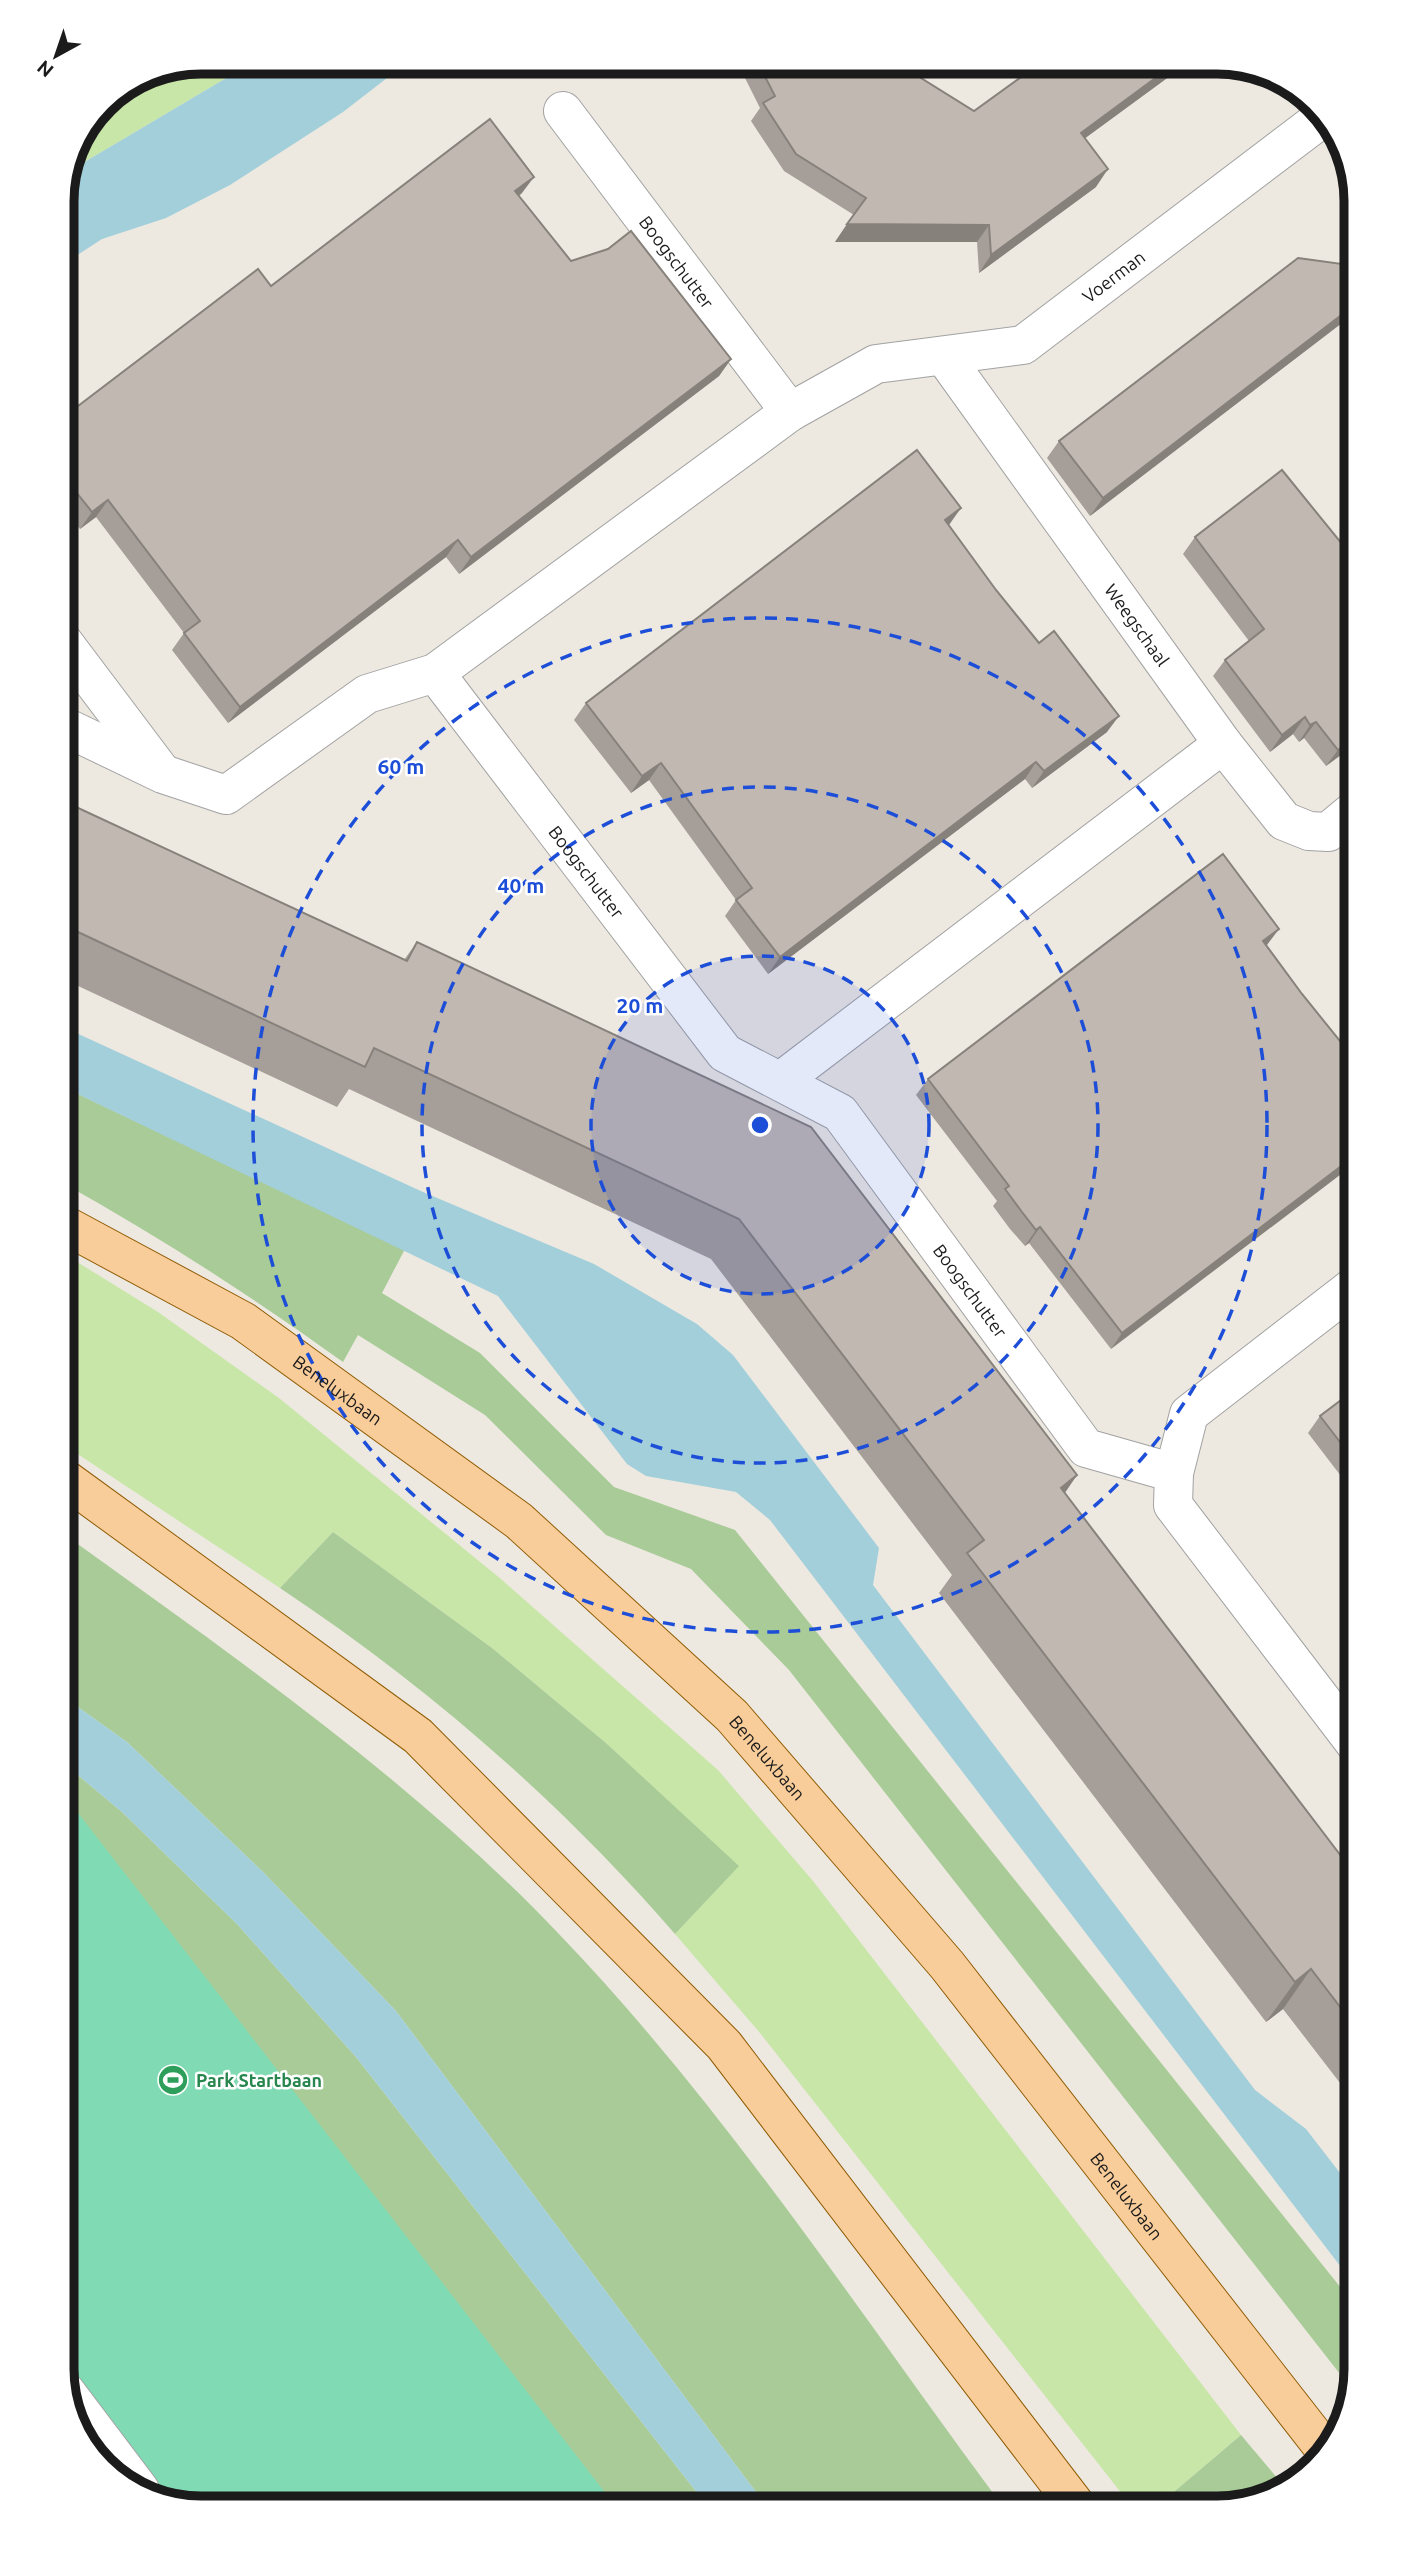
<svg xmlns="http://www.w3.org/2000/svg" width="1418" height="2569" font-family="Ubuntu,sans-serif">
<rect width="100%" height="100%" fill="#ede9e1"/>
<g fill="#c8e6a8">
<path d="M 201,61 L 255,61 L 66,173 C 76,130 105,89 148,72 C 163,65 184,65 201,61 Z"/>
<path d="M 61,1252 L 158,1312 L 279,1398 L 501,1579 L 718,1770 L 813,1881 L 1241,2435 L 1155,2508 L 1133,2508 L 760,2033 L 675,1934 L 738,1866 L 606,1743 L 492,1648 L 333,1532 L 280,1588 L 61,1443 Z"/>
</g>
<g fill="#a8cb97">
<path d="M 61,1086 L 405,1249 L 382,1293 L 480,1353 L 614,1487 L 735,1530 L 1357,2308 L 1357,2369 L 1351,2388 L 789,1670 L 691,1569 L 606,1535 L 485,1415 L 358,1335 L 343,1362 C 253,1297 158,1236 61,1182 Z"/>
<path d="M 61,1532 C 233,1656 411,1779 558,1933 C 727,2109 859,2313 1004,2508 L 768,2508 L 396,2011 L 263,1872 L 127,1742 L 61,1695 Z"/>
<path d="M 333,1532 L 492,1648 L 606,1743 L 739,1866 L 675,1934 C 560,1801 426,1685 280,1588 Z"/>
<path d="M 61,1761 L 122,1812 L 237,1924 L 356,2057 L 709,2508 L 599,2508 L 61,1806 Z"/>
<path d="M 1241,2435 L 1284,2486 C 1251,2514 1196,2508 1155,2508 Z"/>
</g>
<path fill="#80dbb5" d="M 61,1791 L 617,2508 L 192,2507 L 123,2484 L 72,2422 L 61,2368 Z"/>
<g fill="#a2cfda">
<path d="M 255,61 L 409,61 L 343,112 L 230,185 L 166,218 L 102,239 L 62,265 L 62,192 L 66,173 Z"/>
<path d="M 61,1026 L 423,1192 L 594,1264 L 697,1324 L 733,1355 L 879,1548 L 873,1585 L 1255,2090 L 1306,2129 L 1357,2195 L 1357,2288 L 770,1520 L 736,1492 L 646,1476 L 627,1464 L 498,1296 L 61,1086 Z"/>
<path d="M 61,1695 L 127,1742 L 263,1872 L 396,2011 L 768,2508 L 709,2508 L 356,2057 L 237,1924 L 122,1812 L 61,1761 Z"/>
</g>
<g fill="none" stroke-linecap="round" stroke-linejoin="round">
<g stroke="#a2a2a2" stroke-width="40">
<g id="minor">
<path id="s1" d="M 563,111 L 790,412"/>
<path id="s2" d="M 944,356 L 1223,744 L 1284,821 L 1309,831 L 1328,832 L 1357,808"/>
<path d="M 61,639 L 159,769"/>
<path id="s3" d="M 435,673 L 725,1053 L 840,1113 L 1086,1448 L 1174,1473"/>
<path id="s4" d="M 61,725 L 163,774 L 226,795 L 367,694 L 435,673 L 790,412 L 876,364 L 1023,345 L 1322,118"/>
<path d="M 782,1080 L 1223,744"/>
<path d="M 1357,1746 L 1173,1505 L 1174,1473 L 1189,1414 L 1357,1284"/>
<path d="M 66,2392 L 140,2490"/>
</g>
</g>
<g stroke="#8f5c04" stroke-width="40">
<g id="major">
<path id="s5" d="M 61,1223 L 243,1321 L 519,1521 L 732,1716 L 947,1965 L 1326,2451"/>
<path d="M 61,1476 L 418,1736 L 724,2045 L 1078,2508"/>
</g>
</g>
<use href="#minor" stroke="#fff" stroke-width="38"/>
<use href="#major" stroke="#f9cd9a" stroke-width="38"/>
</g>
<g fill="#a69e98">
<path d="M 745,61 L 901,61 L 905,68 L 974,111 L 1042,62 L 1189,62 L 1085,138 L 1096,187 L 979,273 L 977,242 L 835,242 L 854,215 L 784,171 L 751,121 L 760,108 L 740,68 Z"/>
<path d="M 522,193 L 519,196 L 571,261 L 731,359 L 719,376 L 459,574 L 446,557 L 228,723 L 172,650 L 184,633 L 96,517 L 80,529 L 61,505 L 61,419 L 271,286 Z"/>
<path d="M 1357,266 L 1357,358 L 1349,357 L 1355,313 L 1090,516 L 1047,458 L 1059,441 Z"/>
<path d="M 949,525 L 996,590 L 1107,732 L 1032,788 L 1025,779 L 768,974 L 725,916 L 736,900 L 649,780 L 631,793 L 574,720 L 586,703 Z"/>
<path d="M 1195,537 L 1357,743 L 1326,766 L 1304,738 L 1299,742 L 1293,734 L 1270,752 L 1213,676 L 1225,660 L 1249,641 L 1183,554 Z"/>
<path d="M 61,800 L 404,960 L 417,942 L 1077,1475 L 1065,1493 L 1357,1877 L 1357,2105 L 1283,2009 L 1266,2022 L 939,1593 L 952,1575 L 711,1259 L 349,1089 L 337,1107 L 61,978 Z"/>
<path d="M 1267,946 L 1302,994 L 1357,1062 L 1111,1349 L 1029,1243 L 1025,1246 L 1010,1229 L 993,1206 L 997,1201 L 916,1095 L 928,1079 Z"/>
<path d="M 1357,1388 L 1357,1497 L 1308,1433 L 1320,1416 Z"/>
</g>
<g fill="#87817c">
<path d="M 1177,62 L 1189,62 L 1069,150 L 1081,133 Z"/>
<path d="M 1108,169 L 1096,187 L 979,273 L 991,255 Z"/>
<path d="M 534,177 L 522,193 L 503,208 L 515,191 Z"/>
<path d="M 847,224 L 989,225 L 977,242 L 835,242 Z"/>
<path d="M 1357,303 L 1357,310 L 1355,313 L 1090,516 L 1103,498 Z"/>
<path d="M 1357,346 L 1357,358 L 1349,357 Z"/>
<path d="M 731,359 L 719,376 L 459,574 L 471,557 Z"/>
<path d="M 108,500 L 96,517 L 80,529 L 92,512 Z"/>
<path d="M 961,508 L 949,525 L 945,520 Z"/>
<path d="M 458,540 L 446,557 L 228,723 L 240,707 Z"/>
<path d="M 1119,716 L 1107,732 L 1032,788 L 1044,771 Z"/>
<path d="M 1305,717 L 1293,734 L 1270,752 L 1282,735 Z"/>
<path d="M 1316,722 L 1304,738 L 1299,742 L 1310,725 Z"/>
<path d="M 1357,736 L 1357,743 L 1326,766 L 1338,750 Z"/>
<path d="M 1036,762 L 1025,779 L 768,974 L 780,957 Z"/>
<path d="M 661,763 L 649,780 L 631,793 L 642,776 Z"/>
<path d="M 1279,929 L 1267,945 L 1251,958 L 1263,941 Z"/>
<path d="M 1357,1154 L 1357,1162 L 1111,1349 L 1122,1333 Z"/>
<path d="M 1040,1227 L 1029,1243 L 1025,1246 L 1036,1230 Z"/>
<path d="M 1077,1475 L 1049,1515 L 1061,1488 Z"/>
<path d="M 1311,1969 L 1283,2009 L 1266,2022 L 1295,1982 Z"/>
</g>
<g fill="#c1b8b1" stroke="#87817c" stroke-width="2">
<path d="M 757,61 L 901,61 L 905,68 L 974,111 L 1042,62 L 1177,62 L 1081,133 L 1108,169 L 991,255 L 989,225 L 847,224 L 866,198 L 796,154 L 763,103 L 775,96 Z"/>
<path d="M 490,119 L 534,177 L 515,191 L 571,261 L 608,249 L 631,231 L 731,359 L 471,557 L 458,540 L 240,707 L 184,633 L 200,621 L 108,500 L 92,512 L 61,473 L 61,419 L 258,269 L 271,286 Z"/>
<path d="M 1298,258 L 1357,266 L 1357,303 L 1103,498 L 1059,441 Z"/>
<path d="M 917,450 L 961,508 L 945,520 L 996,590 L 1039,643 L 1054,631 L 1119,716 L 1044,771 L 1036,762 L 780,957 L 736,900 L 752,888 L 661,763 L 642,776 L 586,703 Z"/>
<path d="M 1282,470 L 1355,560 L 1357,559 L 1357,736 L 1338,750 L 1316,722 L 1310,725 L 1305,717 L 1282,735 L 1225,660 L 1264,629 L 1195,537 Z"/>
<path d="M 61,800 L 407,961 L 417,942 L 811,1127 L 1077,1475 L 1061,1488 L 1357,1877 L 1357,2029 L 1311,1969 L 1295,1982 L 967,1553 L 984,1540 L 739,1219 L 374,1048 L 365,1067 L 61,924 Z"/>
<path d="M 1223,854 L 1279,929 L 1263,941 L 1302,994 L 1357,1062 L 1357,1154 L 1122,1333 L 1040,1227 L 1036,1230 L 1022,1212 L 1005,1189 L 1009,1186 L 928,1079 Z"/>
<path d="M 1357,1388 L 1357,1464 L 1320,1416 Z"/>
</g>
<circle cx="760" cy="1125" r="169" fill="#1d4ed8" fill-opacity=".12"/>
<g fill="none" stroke="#1d4ed8" stroke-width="3.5" stroke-dasharray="12 9">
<circle cx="760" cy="1125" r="169"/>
<circle cx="760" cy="1125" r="338"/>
<circle cx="760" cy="1125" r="507"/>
</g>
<defs>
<g id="stadium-disc" transform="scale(1.575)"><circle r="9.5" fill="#2e9e5b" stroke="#fff"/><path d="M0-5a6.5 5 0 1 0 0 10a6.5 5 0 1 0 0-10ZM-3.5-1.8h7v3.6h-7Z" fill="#fff"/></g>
</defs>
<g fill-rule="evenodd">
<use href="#stadium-disc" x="173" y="2080"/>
</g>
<g text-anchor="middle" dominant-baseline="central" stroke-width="5" stroke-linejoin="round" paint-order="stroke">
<g font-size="18" fill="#1b1b1b" stroke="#fff">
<text stroke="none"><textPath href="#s1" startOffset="189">Boogschutter</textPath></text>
<text stroke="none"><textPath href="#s4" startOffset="1225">Voerman</textPath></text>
<text stroke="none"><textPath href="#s2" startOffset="331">Weegschaal</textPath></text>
<text stroke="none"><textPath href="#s3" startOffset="250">Boogschutter</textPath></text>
<text stroke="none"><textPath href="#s3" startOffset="828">Boogschutter</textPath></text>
<text stroke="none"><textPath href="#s5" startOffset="324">Beneluxbaan</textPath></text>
<text stroke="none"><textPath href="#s5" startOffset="891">Beneluxbaan</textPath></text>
<text stroke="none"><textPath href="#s5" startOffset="1458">Beneluxbaan</textPath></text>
</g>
<g font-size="18" font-weight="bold" fill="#27864d" stroke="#fff" text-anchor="start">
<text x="196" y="2080">Park Startbaan</text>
</g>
</g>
<path d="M0 0H1418V2569H0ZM201 74H1217A127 127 0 0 1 1344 201V2369A127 127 0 0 1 1217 2496H201A127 127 0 0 1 74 2369V201A127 127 0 0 1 201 74Z" fill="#fff" fill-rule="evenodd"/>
<path fill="none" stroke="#1b1b1b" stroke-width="9" d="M201 74H1217A127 127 0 0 1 1344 201V2369A127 127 0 0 1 1217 2496H201A127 127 0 0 1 74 2369V201A127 127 0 0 1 201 74Z"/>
<circle cx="760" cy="1125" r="10" fill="#1d4ed8" stroke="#fff" stroke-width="3.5"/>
<g font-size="21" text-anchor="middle" font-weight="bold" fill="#1d4ed8" stroke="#fff" stroke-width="5" stroke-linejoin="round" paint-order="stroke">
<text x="401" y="774">60 m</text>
<text x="521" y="893">40 m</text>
<text x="640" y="1013">20 m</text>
</g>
<g transform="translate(56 56) rotate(220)" stroke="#ffffff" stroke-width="5" paint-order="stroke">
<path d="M0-5L12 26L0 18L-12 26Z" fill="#1b1b1b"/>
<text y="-10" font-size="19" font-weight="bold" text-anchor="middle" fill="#1b1b1b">N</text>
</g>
</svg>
